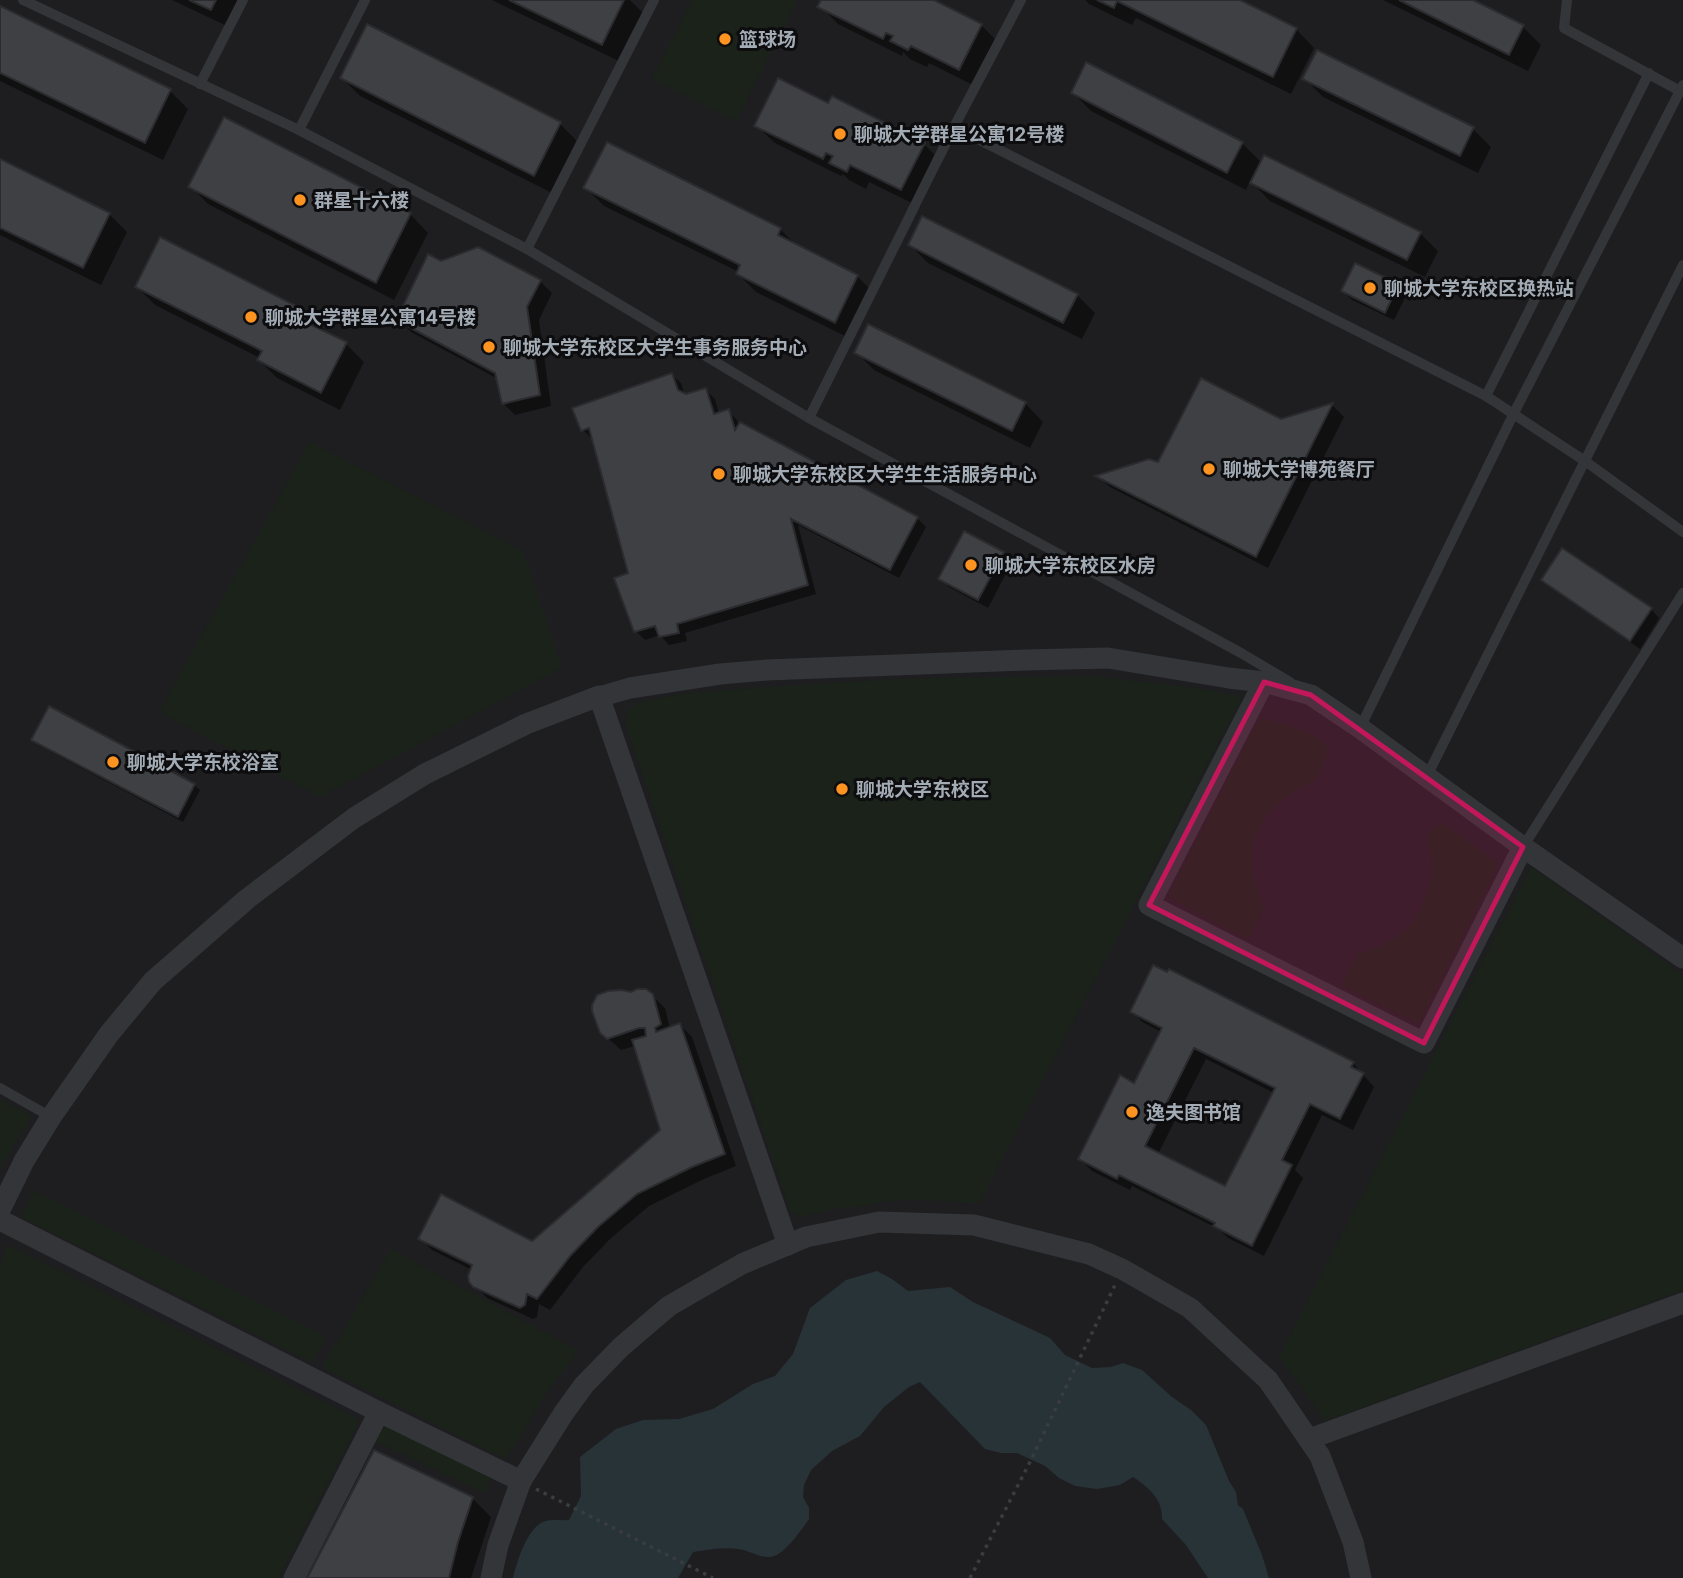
<svg xmlns="http://www.w3.org/2000/svg" width="1683" height="1578" font-family="Inter,'Noto Sans SC',sans-serif">
<rect width="100%" height="100%" fill="#121214"/>
<rect fill="#1e1e21" x="0" y="0" width="1683" height="1578"/>
<g fill="#1a221a">
<path d="M 692,0 L 797,0 L 736,121 L 652,79 Z"/>
<path d="M 310,442 L 523,551 L 562,668 L 320,797 L 159,712 Z"/>
<path d="M 1090,676 L 1197,688 L 1242,697 L 979,1203 L 923,1200 L 888,1201 L 857,1207 L 833,1209 L 802,1217 L 790,1211 L 625,723 L 629,707 L 645,701 L 682,694 L 738,689 L 896,679 Z"/>
<path d="M 1261,719 L 1268,719 L 1313,734 L 1328,748 C 1329,755 1319,777 1313,782 C 1306,787 1296,789 1289,795 C 1262,815 1247,842 1254,876 C 1256,887 1261,897 1264,908 L 1249,940 L 1168,897 L 1256,723 Z"/>
<path d="M 1443,823 L 1499,864 L 1419,1024 L 1341,985 L 1358,953 C 1373,949 1390,943 1402,933 C 1421,918 1431,888 1432,865 C 1432,855 1429,847 1426,838 L 1434,827 Z"/>
<path d="M 1531,867 L 1683,975 L 1683,1290 L 1325,1421 L 1293,1375 L 1279,1357 Z"/>
<path d="M 0,1099 L 32,1116 L 0,1168 Z"/>
<path d="M 34,1191 L 326,1337 L 312,1362 L 21,1217 Z"/>
<path d="M 8,1245 L 360,1420 L 279,1578 L 0,1578 L 0,1264 Z"/>
<path d="M 391,1249 L 579,1351 L 550,1388 L 506,1459 L 322,1367 Z"/>
<path d="M 384,1422 L 492,1475 L 484,1493 L 375,1441 Z"/>
</g>
<path fill="#283338" d="M 877,1271 L 892,1279 L 908,1291 L 950,1287 L 973,1302 L 1050,1338 L 1065,1355 L 1092,1368 L 1111,1367 L 1123,1363 L 1142,1370 L 1172,1397 L 1191,1410 L 1206,1425 L 1229,1481 L 1236,1492 L 1238,1505 L 1243,1509 L 1262,1555 L 1269,1578 L 1208,1578 L 1186,1545 L 1162,1519 C 1163,1499 1148,1487 1133,1477 L 1120,1485 L 1097,1489 L 1075,1486 L 1059,1478 L 1045,1466 L 1017,1453 L 1001,1453 L 985,1449 L 920,1382 L 909,1387 L 884,1407 L 860,1436 L 832,1451 L 811,1470 L 804,1485 L 803,1497 L 809,1508 L 809,1519 C 801,1530 784,1556 770,1557 C 760,1558 748,1550 738,1549 C 722,1547 708,1550 693,1552 L 678,1578 L 513,1578 C 517,1561 528,1525 546,1521 C 553,1519 562,1521 569,1520 L 581,1496 L 580,1457 L 616,1429 L 643,1420 L 679,1419 L 713,1409 L 753,1384 L 775,1376 L 793,1354 L 810,1308 L 846,1280 Z"/>
<g fill="#0007" fill-rule="evenodd">
<path d="M 172,0 L 242,0 L 229,27 Z"/>
<path d="M 492,0 L 630,0 L 644,14 L 621,62 Z"/>
<path d="M 823,0 L 930,0 L 981,25 L 999,43 L 977,87 L 929,63 L 927,67 L 910,59 L 903,52 L 902,56 L 838,24 L 820,6 Z"/>
<path d="M 1085,0 L 1236,0 L 1296,29 L 1314,48 L 1291,94 L 1136,18 L 1132,25 L 1089,4 Z"/>
<path d="M 1383,0 L 1469,0 L 1523,27 L 1541,45 L 1528,71 Z"/>
<path d="M 0,8 L 170,91 L 188,109 L 163,160 L 0,81 Z"/>
<path d="M 1317,52 L 1473,129 L 1491,147 L 1478,173 L 1323,97 L 1305,79 Z"/>
<path d="M 342,78 L 560,124 L 578,142 L 552,193 L 360,96 Z"/>
<path d="M 1073,93 L 1242,143 L 1262,163 L 1420,233 L 1438,251 L 1425,277 L 1270,201 L 1250,181 L 1246,190 L 1091,111 Z"/>
<path d="M 829,106 L 924,144 L 942,162 L 920,207 L 869,182 L 866,189 L 849,180 L 843,174 L 841,176 L 775,143 L 756,125 Z"/>
<path d="M 225,119 L 410,214 L 428,233 L 394,300 L 208,204 L 190,186 Z"/>
<path d="M 0,161 L 109,214 L 127,232 L 101,285 L 0,235 Z"/>
<path d="M 586,188 L 780,229 L 798,247 L 857,276 L 875,294 L 853,340 L 756,292 L 738,274 L 739,272 L 604,206 Z"/>
<path d="M 910,245 L 1077,295 L 1095,313 L 1082,339 L 928,263 Z"/>
<path d="M 441,263 L 540,281 L 552,293 L 539,320 L 551,406 L 515,415 L 503,403 L 498,379 L 411,332 L 399,320 Z"/>
<path d="M 1398,285 L 1407,294 L 1394,320 L 1352,300 L 1343,291 Z"/>
<path d="M 137,287 L 309,314 L 327,332 L 326,334 L 346,344 L 364,362 L 340,410 L 277,378 L 259,360 L 260,358 L 155,305 Z"/>
<path d="M 856,352 L 1025,403 L 1043,422 L 1030,448 L 874,370 Z"/>
<path d="M 672,375 L 681,383 L 685,396 L 706,390 L 715,399 L 719,414 L 728,411 L 737,420 L 739,427 L 917,518 L 926,527 L 899,578 L 798,525 L 816,594 L 685,633 L 687,641 L 669,645 L 660,635 L 645,640 L 636,631 L 630,574 L 594,438 L 592,439 L 583,430 Z"/>
<path d="M 1332,405 L 1344,417 L 1268,568 L 1110,487 L 1099,477 L 1159,464 L 1281,421 Z"/>
<path d="M 1003,553 L 1012,562 L 988,608 L 949,587 L 940,579 Z"/>
<path d="M 1543,580 L 1651,609 L 1659,618 L 1640,649 L 1552,588 Z"/>
<path d="M 33,740 L 194,785 L 200,790 L 183,822 L 38,745 Z"/>
<path d="M 652,996 L 665,1008 L 670,1029 L 680,1025 L 692,1037 L 736,1166 L 704,1179 L 649,1206 L 610,1239 L 583,1267 L 550,1310 L 539,1304 L 537,1317 L 533,1319 L 487,1298 L 470,1281 L 472,1270 L 432,1250 L 420,1238 L 532,1243 L 662,1130 L 635,1046 L 621,1050 L 601,1032 Z"/>
<path d="M 1132,1012 L 1353,1063 L 1374,1087 L 1353,1130 L 1322,1115 L 1295,1170 L 1303,1178 L 1264,1256 L 1228,1238 L 1219,1229 L 1132,1186 L 1130,1190 L 1092,1171 L 1080,1159 L 1135,1085 L 1161,1032 L 1144,1023 ZM 1206,1059 L 1274,1093 L 1226,1188 L 1158,1154 Z"/>
<path d="M 472,1498 L 491,1517 L 471,1578 L 309,1578 Z"/>
</g>
<g fill="#3e4044" stroke="#2c2c30" stroke-width="2" fill-rule="evenodd">
<path d="M 189,0 L 216,0 L 211,10 Z"/>
<path d="M 509,0 L 624,0 L 602,45 Z"/>
<path d="M 821,0 L 934,0 L 982,24 L 959,70 L 911,46 L 908,50 L 890,41 L 893,36 L 886,33 L 883,39 L 817,7 Z"/>
<path d="M 1097,0 L 1240,0 L 1297,28 L 1273,77 L 1117,1 L 1114,8 Z"/>
<path d="M 1399,0 L 1473,0 L 1524,25 L 1509,55 Z"/>
<path d="M 0,6 L 171,89 L 145,143 L 0,73 Z"/>
<path d="M 367,24 L 561,122 L 534,176 L 340,78 Z"/>
<path d="M 1317,50 L 1474,127 L 1460,156 L 1302,79 Z"/>
<path d="M 1086,62 L 1243,142 L 1227,173 L 1071,93 Z"/>
<path d="M 778,78 L 828,103 L 832,96 L 925,143 L 901,190 L 850,165 L 847,172 L 829,163 L 833,156 L 826,153 L 823,159 L 754,126 Z"/>
<path d="M 224,117 L 411,213 L 376,283 L 188,187 Z"/>
<path d="M 607,142 L 781,228 L 778,235 L 858,275 L 835,323 L 736,274 L 740,265 L 583,188 Z"/>
<path d="M 1264,155 L 1421,232 L 1407,260 L 1250,183 Z"/>
<path d="M 0,159 L 110,213 L 83,268 L 0,228 Z"/>
<path d="M 922,216 L 1078,294 L 1063,323 L 908,245 Z"/>
<path d="M 160,237 L 310,313 L 305,322 L 347,342 L 321,393 L 257,360 L 262,351 L 135,287 Z"/>
<path d="M 478,247 L 541,280 L 527,307 L 540,395 L 502,404 L 495,373 L 396,320 L 428,254 L 441,261 Z"/>
<path d="M 1355,263 L 1399,284 L 1385,313 L 1341,291 Z"/>
<path d="M 868,324 L 1026,402 L 1012,431 L 854,353 Z"/>
<path d="M 672,373 L 678,390 L 686,394 L 706,388 L 714,414 L 729,409 L 735,430 L 740,422 L 918,517 L 890,570 L 791,519 L 808,585 L 677,624 L 679,633 L 659,637 L 655,626 L 634,632 L 614,578 L 628,573 L 589,428 L 581,431 L 572,408 Z"/>
<path d="M 1201,378 L 1281,419 L 1333,403 L 1256,557 L 1095,476 L 1149,459 L 1158,462 Z"/>
<path d="M 964,531 L 1004,552 L 978,600 L 938,579 Z"/>
<path d="M 1562,548 L 1652,608 L 1630,641 L 1541,580 Z"/>
<path d="M 49,706 L 195,784 L 178,817 L 31,740 Z"/>
<path d="M 1153,965 L 1167,972 L 1169,969 L 1354,1062 L 1351,1067 L 1364,1073 L 1340,1119 L 1310,1104 L 1282,1160 L 1292,1165 L 1252,1246 L 1213,1226 L 1215,1223 L 1119,1175 L 1117,1179 L 1078,1159 L 1120,1075 L 1134,1083 L 1162,1028 L 1130,1012 ZM 1194,1048 L 1275,1088 L 1225,1186 L 1145,1146 Z"/>
<path d="M 637,989 L 646,989 L 653,994 L 661,1024 L 655,1028 L 656,1032 L 680,1023 L 725,1154 L 692,1167 L 637,1194 L 598,1227 L 571,1255 L 537,1299 L 527,1294 L 525,1305 L 520,1308 L 473,1287 L 469,1282 L 468,1276 L 472,1265 L 418,1239 L 441,1194 L 532,1241 L 660,1130 L 632,1040 L 646,1036 L 645,1028 L 639,1028 L 607,1039 L 600,1033 L 592,1011 L 592,1005 L 597,995 L 608,991 L 621,990 L 631,992 Z"/>
<path d="M 374,1450 L 473,1497 L 458,1542 L 449,1578 L 307,1578 Z"/>
</g>
<g fill="none" stroke-linecap="round" stroke-linejoin="round">
<g stroke="#393c40" stroke-width="3.5" stroke-dasharray="3.5 5" stroke-linecap="butt">
<path d="M 536,1489 L 713,1578"/>
<path d="M 970,1578 L 1031,1460 L 1115,1285"/>
</g>
<g stroke="#333539" stroke-width="10">
<path d="M 23,0 L 299,130 L 527,249 L 809,418 L 1241,653 L 1290,682"/>
<path d="M 1567,0 L 1564,28 L 1680,91 L 1683,90"/>
<path d="M 200,84 L 243,0"/>
<path d="M 954,127 L 1021,0"/>
<path d="M 299,130 L 365,0"/>
<path d="M 527,249 L 654,0"/>
<path d="M 1486,396 L 1649,73"/>
<path d="M 809,418 L 954,127 L 1486,396 L 1585,461 L 1683,532"/>
<path d="M 1360,728 L 1514,413 L 1683,85"/>
<path d="M 1427,776 L 1683,265"/>
<path d="M 1523,847 L 1683,593"/>
<path d="M 0,1088 L 51,1117"/>
</g>
<g stroke="#333539" stroke-width="21">
<path d="M 1264,682 L 1149,905 L 1424,1043 L 1523,847"/>
<path d="M 599,697 L 630,688 L 720,674 L 767,670 L 1026,660 L 1108,658 L 1229,678 L 1264,682 L 1311,695 L 1360,728 L 1523,847 L 1683,958"/>
<path d="M 0,1210 L 24,1161 L 51,1117 L 109,1034 L 153,981 L 247,899 L 354,818 L 425,774 L 526,724 L 599,696 L 788,1245"/>
<path d="M 0,1220 L 379,1412 L 521,1481"/>
<path d="M 1309,1439 L 1683,1303"/>
<path d="M 294,1578 L 379,1412"/>
<path d="M 491,1578 L 498,1545 L 521,1481 L 563,1414 L 584,1385 L 621,1347 L 669,1306 L 742,1264 L 806,1237 L 879,1222 L 974,1225 L 1089,1254 L 1122,1269 L 1190,1308 L 1268,1380 L 1320,1456 L 1353,1542 L 1361,1578"/>
</g>
</g>
<path fill="#c2185b" fill-opacity="0.2" stroke="#c2185b" stroke-width="5" stroke-linejoin="round" d="M 1264,682 L 1311,695 L 1523,847 L 1424,1043 L 1149,905 Z"/>
<g fill="#fd9321" stroke="#0d0d0f" stroke-width="2.5">
<circle cx="725" cy="39" r="7"/>
<circle cx="840" cy="134" r="7"/>
<circle cx="300" cy="200" r="7"/>
<circle cx="1370" cy="288" r="7"/>
<circle cx="251" cy="317" r="7"/>
<circle cx="489" cy="347" r="7"/>
<circle cx="1209" cy="469" r="7"/>
<circle cx="719" cy="474" r="7"/>
<circle cx="971" cy="565" r="7"/>
<circle cx="113" cy="762" r="7"/>
<circle cx="842" cy="789" r="7"/>
<circle cx="1132" cy="1112" r="7"/>
</g>
<g text-anchor="middle" dominant-baseline="central" stroke-width="6" stroke-linejoin="round" paint-order="stroke">
<g font-size="19" font-weight="bold" fill="#a3abb5" stroke="#0d0d0f" text-anchor="start">
<text x="739" y="39">篮球场</text>
<text x="854" y="134">聊城大学群星公寓12号楼</text>
<text x="314" y="200">群星十六楼</text>
<text x="1384" y="288">聊城大学东校区换热站</text>
<text x="265" y="317">聊城大学群星公寓14号楼</text>
<text x="503" y="347">聊城大学东校区大学生事务服务中心</text>
<text x="1223" y="469">聊城大学博苑餐厅</text>
<text x="733" y="474">聊城大学东校区大学生生活服务中心</text>
<text x="985" y="565">聊城大学东校区水房</text>
<text x="127" y="762">聊城大学东校浴室</text>
<text x="856" y="789">聊城大学东校区</text>
<text x="1146" y="1112">逸夫图书馆</text>
</g>
</g>
</svg>
